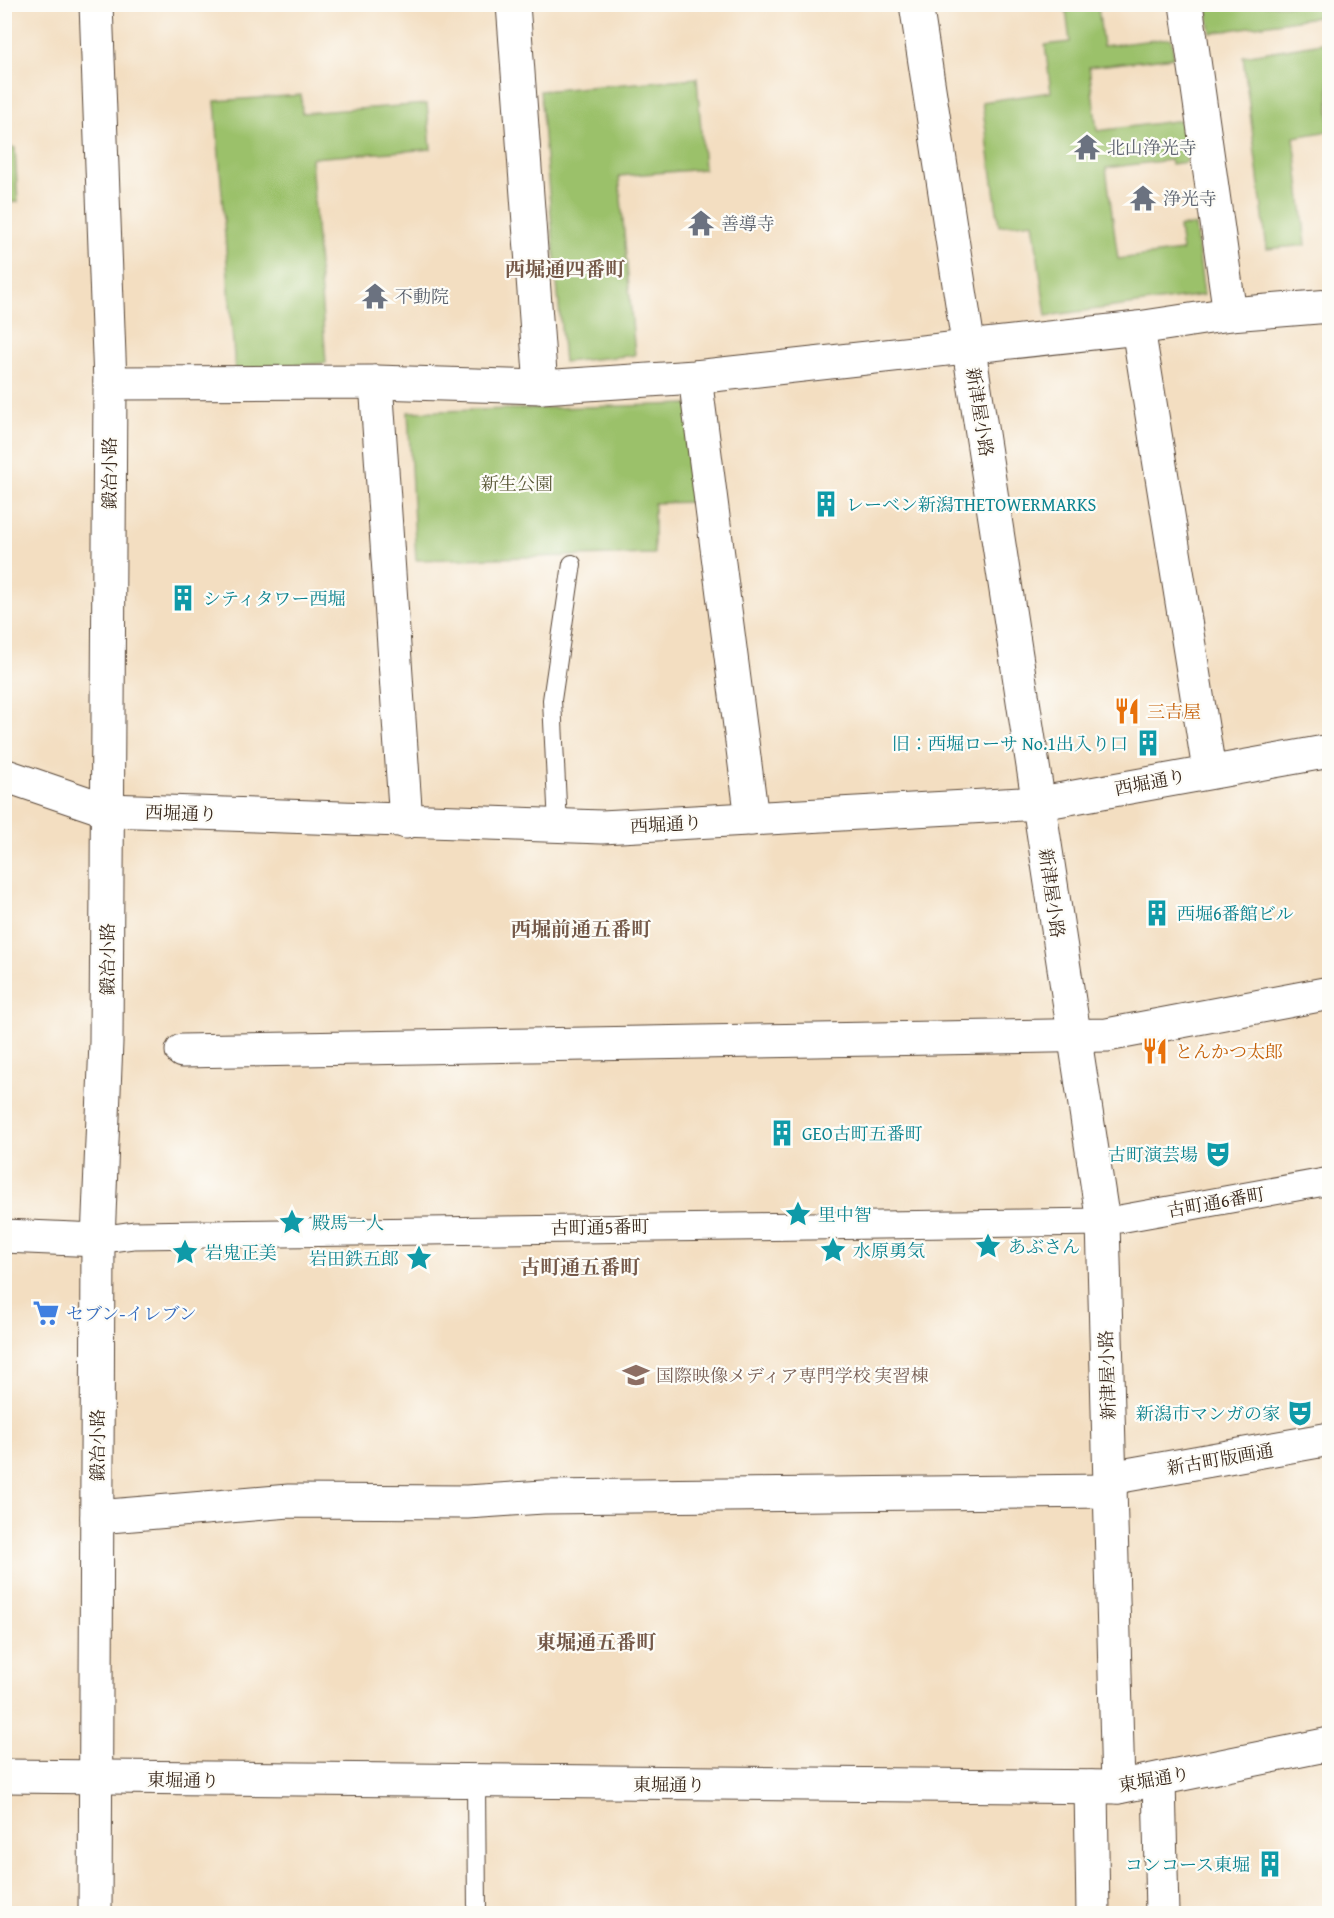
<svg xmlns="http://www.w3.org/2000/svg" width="1334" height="1918" font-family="'Gentium Book Plus','Noto Serif JP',serif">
<rect width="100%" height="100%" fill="#fdfcf7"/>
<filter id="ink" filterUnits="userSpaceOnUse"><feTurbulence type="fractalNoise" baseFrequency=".0167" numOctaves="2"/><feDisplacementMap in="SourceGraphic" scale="12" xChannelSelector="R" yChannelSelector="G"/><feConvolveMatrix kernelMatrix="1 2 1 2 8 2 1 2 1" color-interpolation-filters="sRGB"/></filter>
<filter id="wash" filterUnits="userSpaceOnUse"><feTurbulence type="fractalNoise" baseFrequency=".008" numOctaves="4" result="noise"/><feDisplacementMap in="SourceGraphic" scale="24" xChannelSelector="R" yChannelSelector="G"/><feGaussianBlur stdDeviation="1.35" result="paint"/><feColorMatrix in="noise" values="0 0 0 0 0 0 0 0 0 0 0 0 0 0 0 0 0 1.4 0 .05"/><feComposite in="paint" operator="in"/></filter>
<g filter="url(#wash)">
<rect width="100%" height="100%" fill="#f3dec1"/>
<g fill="#9bc16b" stroke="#6b7644" stroke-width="1.5">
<path d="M 1206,5 L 1329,5 L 1329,15 L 1211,33 Z"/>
<path d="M 1098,7 L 1103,46 L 1171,38 L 1174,57 L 1089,67 L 1097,131 L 1182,120 L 1187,162 L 1171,164 L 1170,160 L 1106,168 L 1118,259 L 1182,251 L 1179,227 L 1195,225 L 1204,295 L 1046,316 L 1033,222 L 999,226 L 982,102 L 1051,92 L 1045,45 L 1070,42 L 1066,10 Z"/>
<path d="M 1329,42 L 1329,131 L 1294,137 L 1306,245 L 1267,249 L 1243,56 Z"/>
<path d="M 697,78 L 704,169 L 619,176 L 635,355 L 564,362 L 540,91 Z"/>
<path d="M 301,95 L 302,113 L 427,104 L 431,149 L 311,158 L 326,363 L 235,370 L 215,101 Z"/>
<path d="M 5,145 L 15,148 L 18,202 L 5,203 Z"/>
<path d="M 689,404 L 696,502 L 654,503 L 654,554 L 416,560 L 408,412 Z"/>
</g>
</g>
<g filter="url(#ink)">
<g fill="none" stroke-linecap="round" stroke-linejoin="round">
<g stroke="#574536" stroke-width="20">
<g id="service">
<path d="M 558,826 L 552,700 L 572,564"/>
<path d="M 476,1782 L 477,1914"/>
</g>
</g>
<g stroke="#574536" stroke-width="29">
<path id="pedestrian" d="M 98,1240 L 134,1235 L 1103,1222 L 1330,1181"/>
</g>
<g stroke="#574536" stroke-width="35">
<g id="minor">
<path d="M 513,4 L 541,387"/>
<path d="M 916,4 L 1103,1222 L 1118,1787"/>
<path d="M 1186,4 L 1230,314"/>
<path d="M 1138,328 L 1209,770"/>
<path d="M 695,377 L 752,819"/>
<path d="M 376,382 L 406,822"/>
<path d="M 110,383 L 376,382 L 541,387 L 695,377 L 1138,328 L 1230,314 L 1330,306"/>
<path d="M 182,1051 L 1107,1035 L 1330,993"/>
<path d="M 4,1236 L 98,1240"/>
<path d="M 1110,1478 L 1330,1439"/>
<path d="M 97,1517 L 289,1501 L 467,1502 L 543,1497 L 1110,1491"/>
<path d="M 1159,1779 L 1162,1914"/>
<path d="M 1091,1787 L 1093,1914"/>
</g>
</g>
<g stroke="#574536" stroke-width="35">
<g id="tertiary">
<path d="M 4,775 L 107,810 L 602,827 L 1041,803 L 1330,751"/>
<path d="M 4,1776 L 1118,1787 L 1330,1744"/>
<path d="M 95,1914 L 98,1240 L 106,1042 L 110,383 L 96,4"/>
</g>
</g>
<use href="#service" stroke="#fff" stroke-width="18"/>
<use href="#pedestrian" stroke="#fff" stroke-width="27"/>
<use href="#minor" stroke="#fff" stroke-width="33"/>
<use href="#tertiary" stroke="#fff" stroke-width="33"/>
</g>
</g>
<defs>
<g id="temple-bare" transform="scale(2.07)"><path d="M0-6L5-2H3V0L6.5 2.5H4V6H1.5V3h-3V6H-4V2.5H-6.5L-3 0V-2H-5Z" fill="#6b7280" stroke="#fdfcf7" stroke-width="2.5" paint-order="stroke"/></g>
<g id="building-bare" transform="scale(2.07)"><path d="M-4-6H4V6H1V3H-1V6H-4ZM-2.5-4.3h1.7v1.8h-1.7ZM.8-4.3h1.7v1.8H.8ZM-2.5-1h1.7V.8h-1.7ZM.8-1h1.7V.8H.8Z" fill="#0f9aa8" stroke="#fdfcf7" stroke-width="2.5" paint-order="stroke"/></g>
<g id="restaurant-bare" transform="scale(2.07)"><path d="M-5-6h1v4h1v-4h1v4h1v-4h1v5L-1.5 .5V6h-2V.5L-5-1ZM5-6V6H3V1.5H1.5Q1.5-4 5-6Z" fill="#e8710a" stroke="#fdfcf7" stroke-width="2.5" paint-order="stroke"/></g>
<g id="theatre-bare" transform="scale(2.07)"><path d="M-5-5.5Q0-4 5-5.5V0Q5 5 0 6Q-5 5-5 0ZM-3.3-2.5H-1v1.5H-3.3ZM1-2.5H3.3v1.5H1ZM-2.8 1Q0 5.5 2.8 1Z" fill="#0f9aa8" stroke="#fdfcf7" stroke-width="2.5" paint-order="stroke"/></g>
<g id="sight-bare" transform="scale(2.07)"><path d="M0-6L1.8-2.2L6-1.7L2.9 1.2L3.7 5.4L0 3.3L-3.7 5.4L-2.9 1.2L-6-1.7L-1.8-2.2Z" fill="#0f9aa8" stroke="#fdfcf7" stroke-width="2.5" paint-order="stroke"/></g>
<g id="supermarket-bare" transform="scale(2.07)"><path d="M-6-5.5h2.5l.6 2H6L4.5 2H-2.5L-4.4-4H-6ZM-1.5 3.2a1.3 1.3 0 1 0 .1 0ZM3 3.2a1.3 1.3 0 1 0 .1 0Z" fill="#3f7fe0" stroke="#fdfcf7" stroke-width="2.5" paint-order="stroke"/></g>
<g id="university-bare" transform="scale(2.07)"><path d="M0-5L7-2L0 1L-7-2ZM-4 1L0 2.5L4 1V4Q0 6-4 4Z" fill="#8d6e63" stroke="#fdfcf7" stroke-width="2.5" paint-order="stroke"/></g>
</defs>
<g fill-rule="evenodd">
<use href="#temple-bare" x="1087" y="147"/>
<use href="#temple-bare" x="1143" y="198"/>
<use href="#temple-bare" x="701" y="223"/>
<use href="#temple-bare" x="375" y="296"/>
<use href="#building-bare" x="826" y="504"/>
<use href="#building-bare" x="183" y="598"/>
<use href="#restaurant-bare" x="1127" y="711"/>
<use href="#building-bare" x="1148" y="743"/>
<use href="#building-bare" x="1157" y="913"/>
<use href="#restaurant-bare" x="1155" y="1051"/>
<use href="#building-bare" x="782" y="1133"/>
<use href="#theatre-bare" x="1218" y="1154"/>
<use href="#sight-bare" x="798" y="1214"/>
<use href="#sight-bare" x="292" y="1222"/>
<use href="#sight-bare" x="988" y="1246"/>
<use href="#sight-bare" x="833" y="1250"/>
<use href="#sight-bare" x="185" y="1252"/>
<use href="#sight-bare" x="419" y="1258"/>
<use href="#supermarket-bare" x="46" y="1313"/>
<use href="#university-bare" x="636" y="1375"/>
<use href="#theatre-bare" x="1300" y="1413"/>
<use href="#building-bare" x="1270" y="1864"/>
</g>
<g text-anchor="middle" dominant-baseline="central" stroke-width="4.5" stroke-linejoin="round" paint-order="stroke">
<g font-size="18" fill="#5b616d" stroke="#fdfcf7" text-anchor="start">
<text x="1107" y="147">北山浄光寺</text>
<text x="1163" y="198">浄光寺</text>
<text x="721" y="223">善導寺</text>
<text x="395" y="296">不動院</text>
</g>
<g font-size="18" fill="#3b2a1e" stroke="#fdfcf7">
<text transform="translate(980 412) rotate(81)">新津屋小路</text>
<text transform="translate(109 473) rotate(-90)">鍛冶小路</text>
<text transform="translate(1150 782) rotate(-11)">西堀通り</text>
<text transform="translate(181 813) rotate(2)">西堀通り</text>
<text transform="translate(666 824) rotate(-3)">西堀通り</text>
<text transform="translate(1052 893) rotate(82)">新津屋小路</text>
<text transform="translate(107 959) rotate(-90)">鍛冶小路</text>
<text transform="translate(1216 1202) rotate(-10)">古町通6番町</text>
<text transform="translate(600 1227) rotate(-1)">古町通5番町</text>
<text transform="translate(1107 1375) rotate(-92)">新津屋小路</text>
<text transform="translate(97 1445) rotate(-90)">鍛冶小路</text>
<text transform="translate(1220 1459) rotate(-10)">新古町版画通</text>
<text transform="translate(1154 1779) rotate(-10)">東堀通り</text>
<text transform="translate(183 1780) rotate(1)">東堀通り</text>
<text x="669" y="1784">東堀通り</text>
</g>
<g font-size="18" fill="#585735" stroke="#fdfcf7">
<text x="517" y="483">新生公園</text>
</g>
<g font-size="18" fill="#0d838f" stroke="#fdfcf7" text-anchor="start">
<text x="846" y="504">レーベン新潟THETOWERMARKS</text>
<text x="203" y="598">シティタワー西堀</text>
<text x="1128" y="743" text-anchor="end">旧：西堀ローサ No.1出入り口</text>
<text x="1177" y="913">西堀6番館ビル</text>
<text x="802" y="1133">GEO古町五番町</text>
<text x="1198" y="1154" text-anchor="end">古町演芸場</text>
<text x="818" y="1214">里中智</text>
<text x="312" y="1222">殿馬一人</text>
<text x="1008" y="1246">あぶさん</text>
<text x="853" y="1250">水原勇気</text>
<text x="205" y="1252">岩鬼正美</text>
<text x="399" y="1258" text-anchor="end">岩田鉄五郎</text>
<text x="1280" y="1413" text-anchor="end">新潟市マンガの家</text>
<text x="1250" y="1864" text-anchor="end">コンコース東堀</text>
</g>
<g font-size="18" fill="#c56008" stroke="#fdfcf7" text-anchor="start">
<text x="1147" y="711">三吉屋</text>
<text x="1175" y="1051">とんかつ太郎</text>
</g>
<g font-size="18" fill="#366cbe" stroke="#fdfcf7" text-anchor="start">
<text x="66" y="1313">セブン-イレブン</text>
</g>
<g font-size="18" fill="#785e54" stroke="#fdfcf7" text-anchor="start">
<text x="656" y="1375">国際映像メディア専門学校 実習棟</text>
</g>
<g font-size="20" font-weight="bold" fill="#755949" stroke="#fdfcf7">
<text x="565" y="268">西堀通四番町</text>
<text x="581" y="928">西堀前通五番町</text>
<text x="580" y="1266">古町通五番町</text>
<text x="596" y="1641">東堀通五番町</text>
</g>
</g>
<rect width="1334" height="1918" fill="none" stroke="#fdfcf7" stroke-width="24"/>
</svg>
